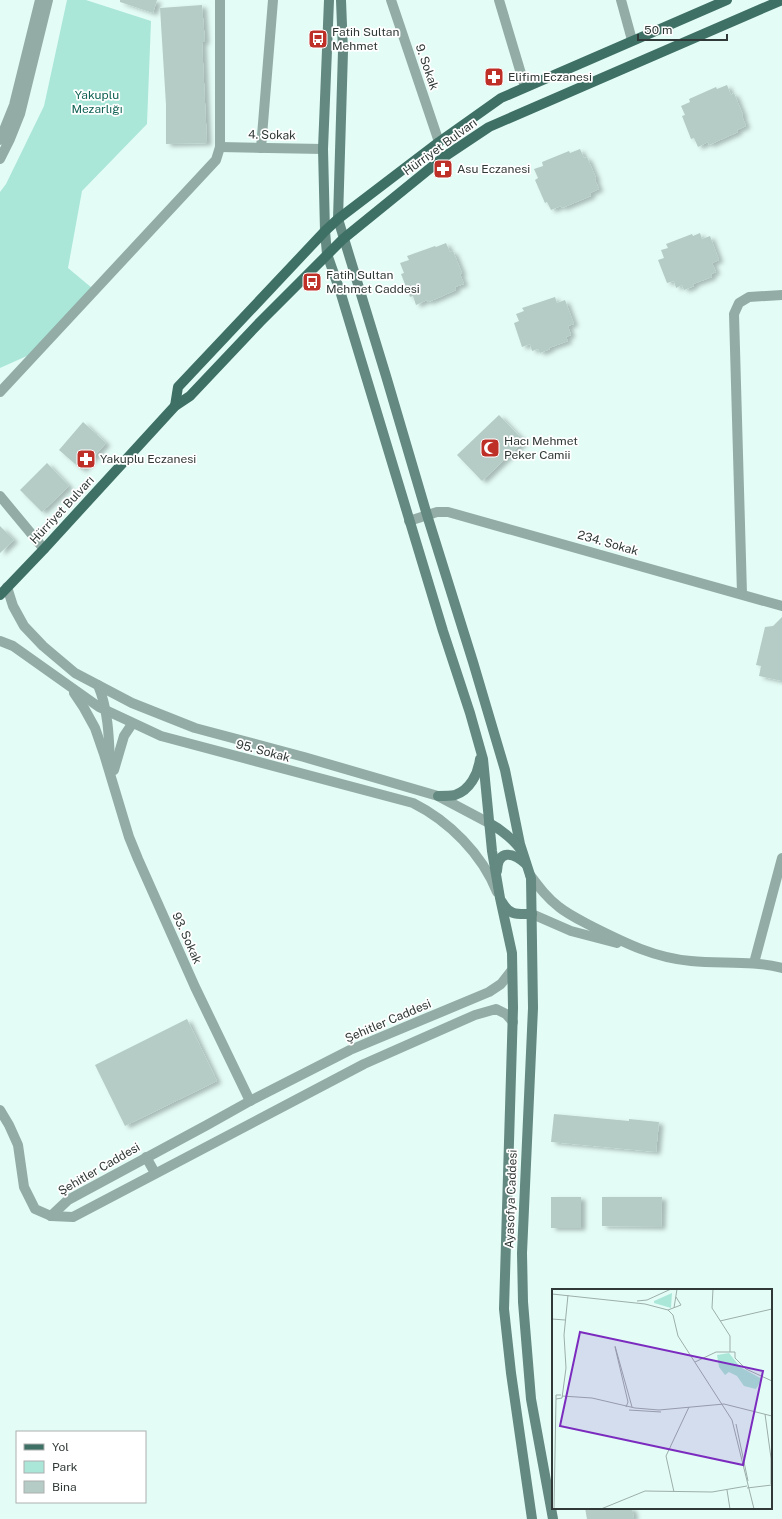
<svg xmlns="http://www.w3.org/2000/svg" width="782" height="1519" font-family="'Public Sans',sans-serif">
<defs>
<filter id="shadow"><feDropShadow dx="4.5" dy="2.5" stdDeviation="2" flood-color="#0004"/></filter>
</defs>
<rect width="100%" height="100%" fill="#e4fcf6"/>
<path fill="#aae7d9" d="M 67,0 L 86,0 L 151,21 L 147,124 L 82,191 L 68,268 L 92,288 L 38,351 L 0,368 L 0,192 L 6,184 L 44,106 Z"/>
<g fill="#b5ccc6" filter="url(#shadow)">
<path d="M 120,0 L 157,0 L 153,13 L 120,2 Z"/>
<path d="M 202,5 L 205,42 L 202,42 L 207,143 L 166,144 L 166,105 L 160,8 Z"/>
<path d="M 727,85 L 731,95 L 734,93 L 743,115 L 742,116 L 746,126 L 737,130 L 738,132 L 709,145 L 708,142 L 698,147 L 694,138 L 691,139 L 682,116 L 685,115 L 681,106 L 690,102 L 689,99 L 716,87 L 717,89 Z"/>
<path d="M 580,149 L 584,158 L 587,157 L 596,178 L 595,180 L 599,189 L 590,193 L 591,196 L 562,208 L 561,206 L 551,210 L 547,202 L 545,203 L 535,180 L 538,178 L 534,169 L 543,166 L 542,162 L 569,151 L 570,153 Z"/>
<path d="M 700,233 L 702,239 L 710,236 L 719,260 L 712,263 L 716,272 L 711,274 L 712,277 L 693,284 L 694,286 L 684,290 L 682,285 L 676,288 L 674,281 L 667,283 L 658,260 L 664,258 L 661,250 L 668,248 L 666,244 L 692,234 L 693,236 Z"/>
<path d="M 446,243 L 450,252 L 453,251 L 462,273 L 460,274 L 464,284 L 455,287 L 456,290 L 438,298 L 428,302 L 427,300 L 416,305 L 413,296 L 410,297 L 401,274 L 404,273 L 400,263 L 409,260 L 407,256 L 435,246 L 436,247 Z"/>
<path d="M 555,297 L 557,303 L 565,300 L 574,324 L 568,326 L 571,335 L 566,337 L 568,341 L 549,348 L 550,349 L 540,353 L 538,349 L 532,351 L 530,344 L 522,347 L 514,323 L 519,321 L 516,314 L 524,311 L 522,308 Z"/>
<path d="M 499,415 L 524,441 L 482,481 L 457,455 Z"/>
<path d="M 83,422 L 106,443 L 82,470 L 59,450 Z"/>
<path d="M 47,463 L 69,486 L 42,512 L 20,490 Z"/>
<path d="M 0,526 L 14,540 L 0,553 Z"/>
<path d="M 782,617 L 782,681 L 759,676 L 761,666 L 756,665 L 765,627 L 773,626 Z"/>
<path d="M 187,1019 L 217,1081 L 125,1126 L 95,1065 Z"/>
<path d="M 554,1114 L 629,1121 L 629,1119 L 659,1122 L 656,1152 L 551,1142 Z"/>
<rect x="551" y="1197" width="30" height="31"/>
<path d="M 602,1197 L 662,1197 L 661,1227 L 602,1226 Z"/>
<path d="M 585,1508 L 632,1508 L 634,1519 L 587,1519 Z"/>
</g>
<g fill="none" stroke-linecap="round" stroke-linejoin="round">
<g stroke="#93ada6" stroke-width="10">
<path d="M 391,0 L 439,142"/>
<path d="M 499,0 L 525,87"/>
<path d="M 621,0 L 632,40"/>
<path d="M 220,147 L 323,149"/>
<path d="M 261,148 L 273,0"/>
<path d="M 0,392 L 216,160 L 220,147 L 220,0"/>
<path d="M 7,587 L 13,606 L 24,626 L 43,646 L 75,673 L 132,703 L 195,728 L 304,757 L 438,796 L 489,823"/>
<path d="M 742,594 L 734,314 L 739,303 L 749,297 L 782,295"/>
<path d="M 0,641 L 13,646 L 99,707 L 161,736 L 413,803 C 449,821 482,854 497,892"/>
<path d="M 98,685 C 108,709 109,736 110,762"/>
<path d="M 74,693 L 84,708 L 95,728 L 104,754 L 129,837 L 138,859 L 195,987 L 250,1101"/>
<path d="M 114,770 L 124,736 L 132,724"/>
<path d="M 530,875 C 539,887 547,898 559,907 C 569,915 582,921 593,927 C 625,943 655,958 691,961 C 721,964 752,960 782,968"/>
<path d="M 532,914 L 571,931 L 617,943"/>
<path d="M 754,963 L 782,858"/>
<path d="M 0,1110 L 9,1125 L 18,1145 L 24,1187 L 35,1209 L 51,1216"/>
</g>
<g stroke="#93ada6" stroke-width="10">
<path d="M 0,140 L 14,105 L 40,0"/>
<path d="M 0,159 L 10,139 L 20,114 L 48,0"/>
<path d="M 0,496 L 44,549"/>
<path d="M 409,521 L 437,512 L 448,512 L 782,606"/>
<path d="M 146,1157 L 155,1173"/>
<path d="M 51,1216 L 68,1200 L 207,1125 L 250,1101 L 350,1050 L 489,992 L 501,984 L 512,970"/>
<path d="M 51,1216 L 73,1217 L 364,1064 L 475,1015 L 496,1009 L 506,1014 L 513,1022"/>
</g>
<g stroke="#638980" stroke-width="10">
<path d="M 329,0 L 323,149 L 325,231 L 327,254 L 341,294 L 443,631 L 470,713 L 483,759 L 492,851 L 500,898 L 512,953 L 513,1008 L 504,1309 L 511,1373 L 532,1519"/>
<path d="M 341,0 L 343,51 L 338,219 L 386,376 L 427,515 L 473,662 L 505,770 L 520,844 L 531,878 L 533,1008 L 522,1253 L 523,1302 L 531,1399 L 553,1519"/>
<path d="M 438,796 C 443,796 450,796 455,795 C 470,790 478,774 480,759"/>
<path d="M 489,823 C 502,830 512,838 521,850"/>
<path d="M 497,871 C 498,849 513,852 526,864"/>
<path d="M 502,902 C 510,916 517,914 532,914"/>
</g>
<g stroke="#3f7065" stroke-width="10">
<path d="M 175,406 L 178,387 L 325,231 L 338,219 L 439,142 L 501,98 L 727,0"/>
<path d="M 0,595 L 44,549 L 175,406 L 190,396 L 260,322 L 343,239 L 444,157 L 489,127 L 782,0"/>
</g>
</g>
<defs>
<g id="bus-square" transform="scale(1)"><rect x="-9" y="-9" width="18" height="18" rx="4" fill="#bd2f27" stroke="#fff"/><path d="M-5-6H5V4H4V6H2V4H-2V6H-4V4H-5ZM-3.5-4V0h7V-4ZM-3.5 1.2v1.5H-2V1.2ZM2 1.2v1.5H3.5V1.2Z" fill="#fff"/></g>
<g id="pharmacy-square" transform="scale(1)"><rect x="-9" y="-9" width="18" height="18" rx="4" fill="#bd2f27" stroke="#fff"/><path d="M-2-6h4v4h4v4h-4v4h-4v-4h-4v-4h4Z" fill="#fff"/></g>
<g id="mosque-square" transform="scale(1)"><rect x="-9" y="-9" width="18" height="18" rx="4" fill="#bd2f27" stroke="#fff"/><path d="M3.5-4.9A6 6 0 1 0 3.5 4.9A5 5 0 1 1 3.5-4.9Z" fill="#fff"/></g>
</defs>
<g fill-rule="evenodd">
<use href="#bus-square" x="318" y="39"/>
<use href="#pharmacy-square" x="494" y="77"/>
<use href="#pharmacy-square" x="443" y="169"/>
<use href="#bus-square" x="312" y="282"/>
<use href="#mosque-square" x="490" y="448"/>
<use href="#pharmacy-square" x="86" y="459"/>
</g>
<g text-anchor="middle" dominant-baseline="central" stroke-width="3.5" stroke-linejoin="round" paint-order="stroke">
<g font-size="12" fill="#303937" stroke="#fff" text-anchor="start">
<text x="332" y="32">Fatih Sultan<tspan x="332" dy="14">Mehmet</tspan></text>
<text x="508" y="77">Elifim Eczanesi</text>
<text x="457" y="169">Asu Eczanesi</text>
<text x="326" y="275">Fatih Sultan<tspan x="326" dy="14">Mehmet Caddesi</tspan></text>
<text x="504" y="441">Hacı Mehmet<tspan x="504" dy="14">Peker Camii</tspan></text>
<text x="100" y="459">Yakuplu Eczanesi</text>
</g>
<g font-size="12" fill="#303937" stroke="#fff">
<text transform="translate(427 67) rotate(71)">9. Sokak</text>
<text transform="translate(272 135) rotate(1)">4. Sokak</text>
<text transform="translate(440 147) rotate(-36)">Hürriyet Bulvarı</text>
<text transform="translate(62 510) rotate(-47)">Hürriyet Bulvarı</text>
<text transform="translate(608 543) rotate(16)">234. Sokak</text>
<text transform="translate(263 751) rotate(15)">95. Sokak</text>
<text transform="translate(187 938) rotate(66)">93. Sokak</text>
<text transform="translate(388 1021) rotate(-23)">Şehitler Caddesi</text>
<text transform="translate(99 1169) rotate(-30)">Şehitler Caddesi</text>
<text transform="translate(511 1199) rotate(-88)">Ayasofya Caddesi</text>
</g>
<g font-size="12" fill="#126355" stroke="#fff">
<text x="97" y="95">Yakuplu<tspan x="97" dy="14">Mezarlığı</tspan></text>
</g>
</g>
<g transform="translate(552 1289)">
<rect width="220" height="220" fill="#e4fcf6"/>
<path d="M 120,4 L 119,19 L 102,14 L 102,12 ZM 177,64 L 188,78 L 210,90 L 204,100 L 192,97 L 185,87 L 177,83 L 173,86 L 167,78 L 165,66 Z" fill="#aae7d9"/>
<path fill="none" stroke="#9caeaa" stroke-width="1" d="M 161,0 L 160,19 L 178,47 L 178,63M 0,5 L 93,15 L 116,21 L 129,16 L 124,8M 85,12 L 95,11 L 119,0M 122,19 L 125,0M 116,21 L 121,26 L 126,47 L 180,131 L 202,220M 0,30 L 13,31M 168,32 L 220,20M 63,57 L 80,118M 63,58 L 76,113 L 74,118M 183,63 L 183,69 L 194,80 L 220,92M 143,73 L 164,63 L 183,63M 9,106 L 4,106 L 4,110 L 10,109 L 14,79 L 12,46 L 16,6M 10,107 L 40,109 L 83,119 L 107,121 L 172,115 L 220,127M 77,121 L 109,123M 213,125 L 219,169 L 219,195M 184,135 L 196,192M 195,199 L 220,196M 175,201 L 178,220M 122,203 L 114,167 L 137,118M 2,220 L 4,110M 49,220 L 93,202 L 160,203 L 195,197"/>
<path fill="#7b2cbf" fill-opacity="0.15" stroke="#7b2cbf" stroke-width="2" d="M 28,43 L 211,82 L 191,176 L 8,137 Z"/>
<rect width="220" height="220" fill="none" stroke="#303937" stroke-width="2"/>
</g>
<rect x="16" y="1431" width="130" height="72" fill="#ffffff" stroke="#acb0af"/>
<rect x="24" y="1444" width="20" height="6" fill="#3f7065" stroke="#acb0af"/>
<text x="52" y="1451" font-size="12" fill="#303937">Yol</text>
<rect x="24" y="1461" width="20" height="12" fill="#aae7d9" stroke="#acb0af"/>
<text x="52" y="1471" font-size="12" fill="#303937">Park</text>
<rect x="24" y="1481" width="20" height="12" fill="#b5ccc6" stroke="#acb0af"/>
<text x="52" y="1491" font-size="12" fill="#303937">Bina</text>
<path d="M638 34v6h89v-6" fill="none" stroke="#303937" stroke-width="2"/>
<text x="644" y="34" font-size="12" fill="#303937" stroke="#ffffff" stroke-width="3" paint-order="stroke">50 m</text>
</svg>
